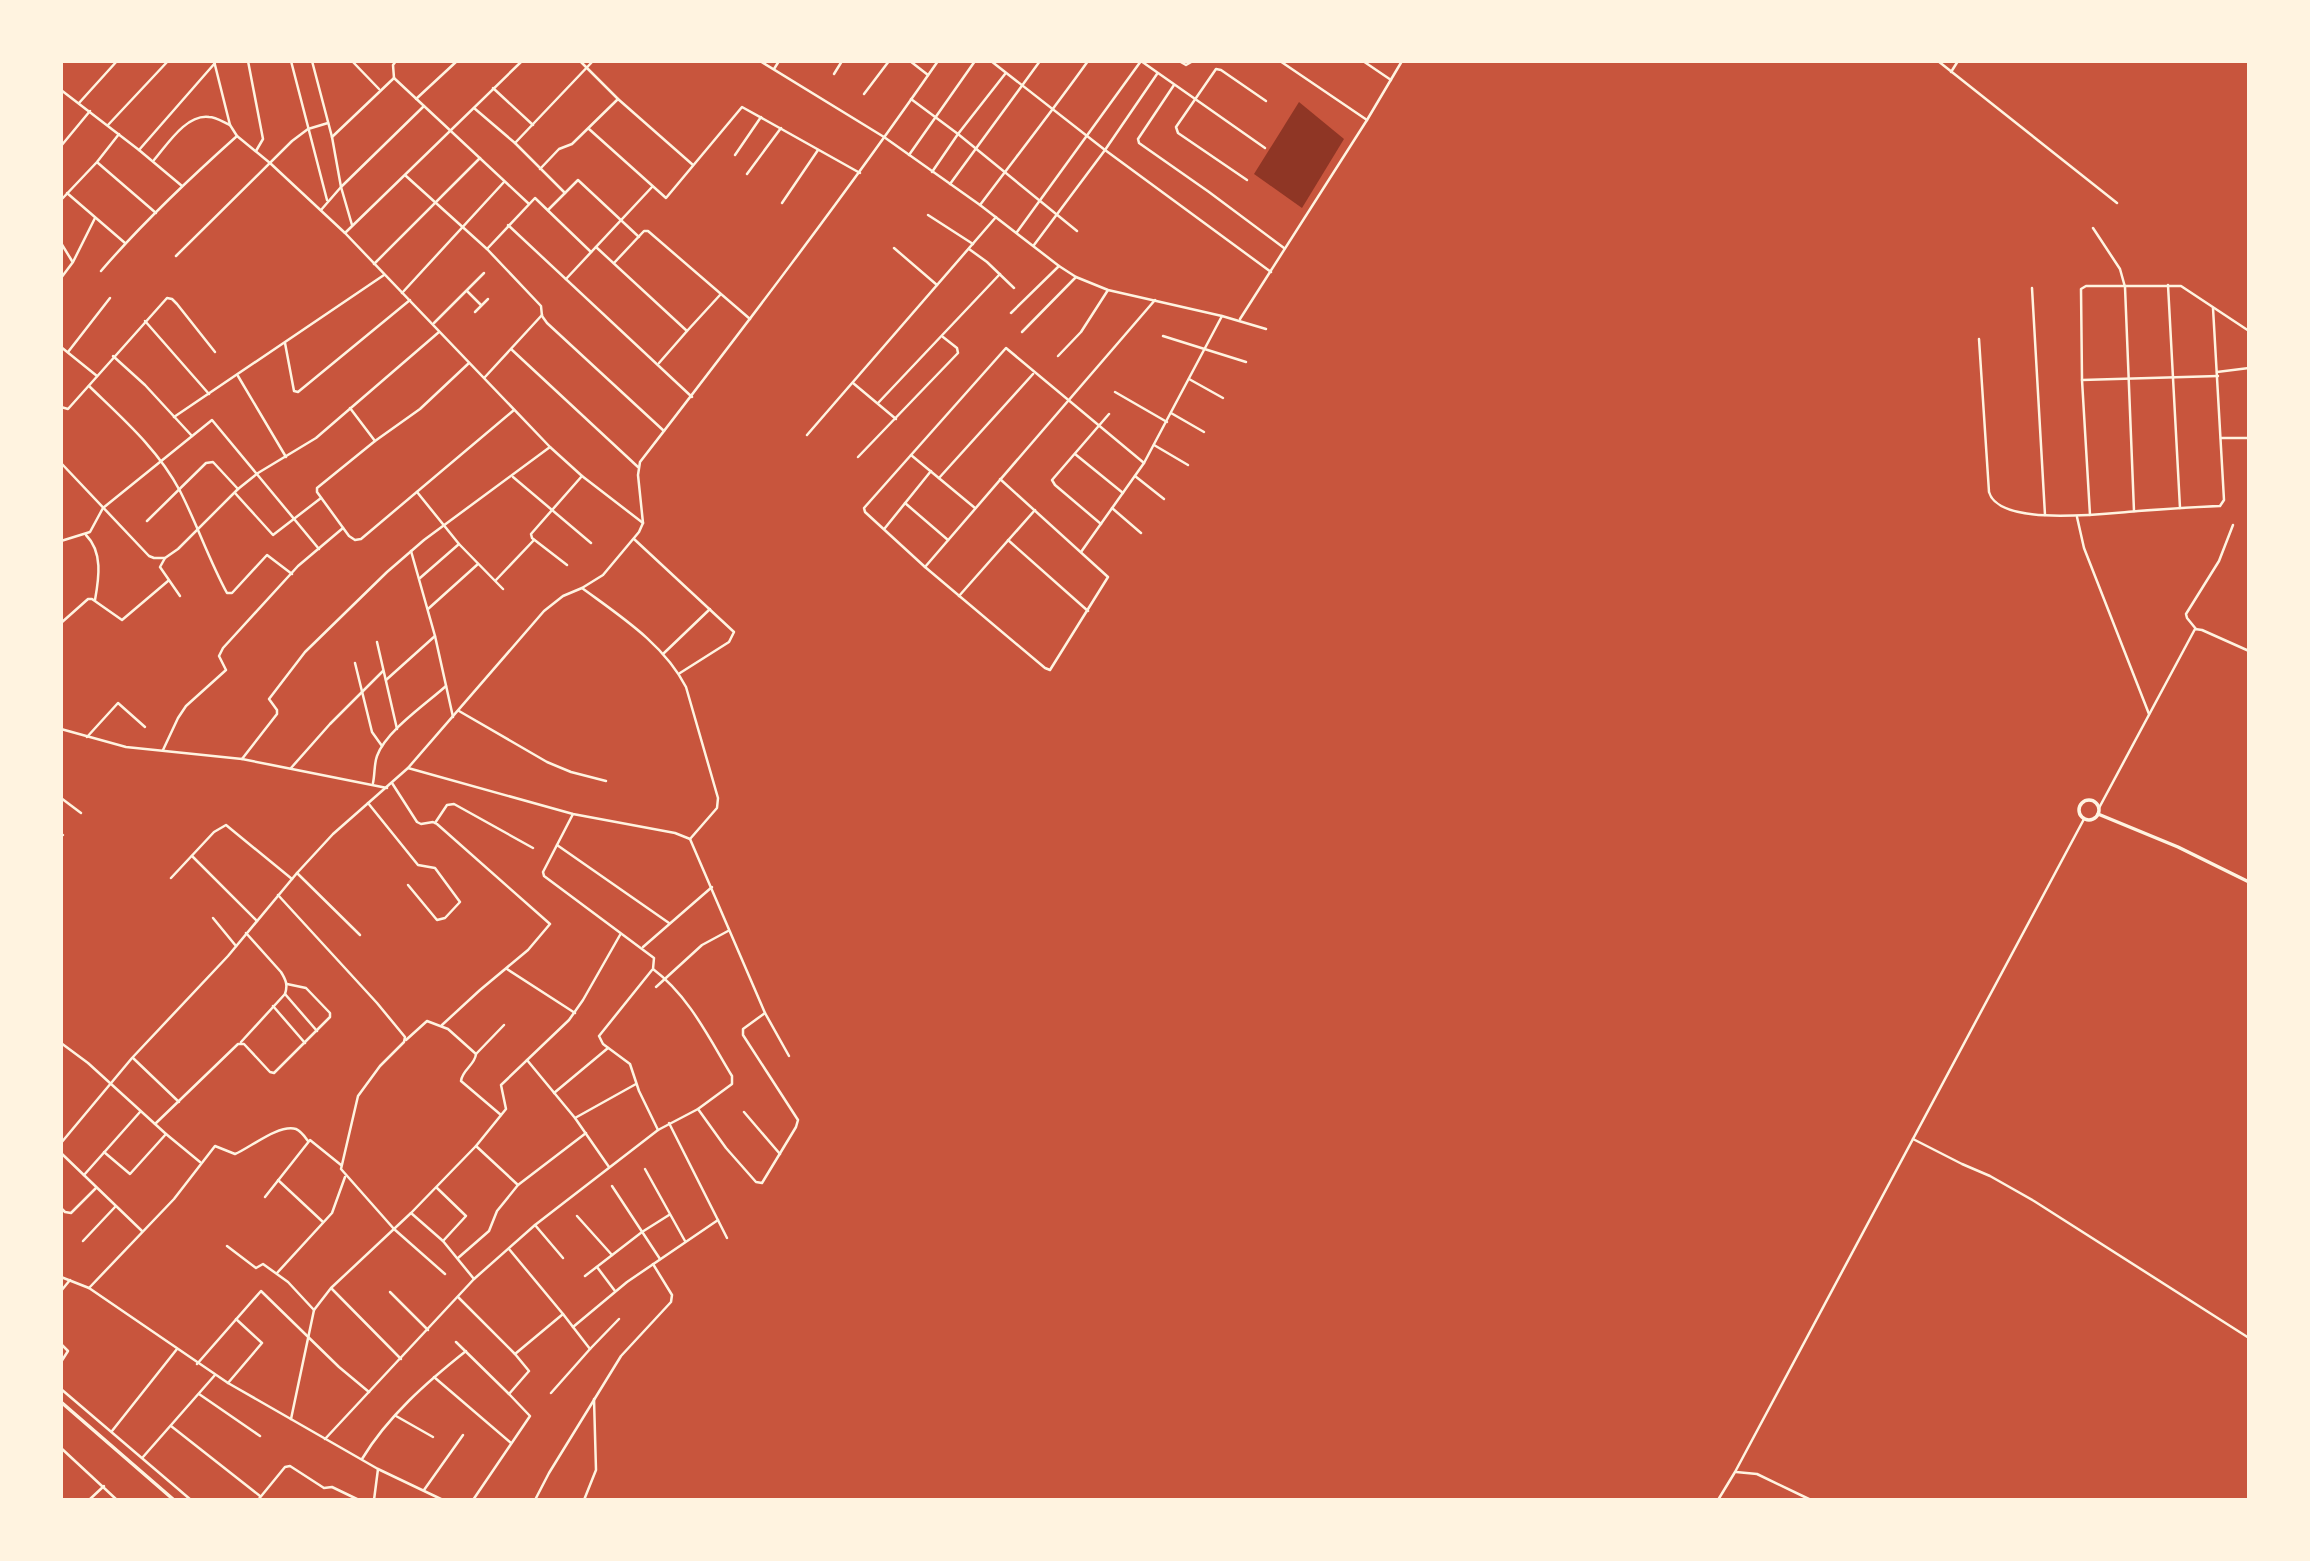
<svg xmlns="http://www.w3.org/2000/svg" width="2310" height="1561" font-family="Karla,sans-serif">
<rect width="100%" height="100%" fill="#c8553d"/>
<path fill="#8f3625" d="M 1299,102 L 1344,139 L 1302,208 L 1254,174 Z"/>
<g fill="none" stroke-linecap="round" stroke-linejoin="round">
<g stroke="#fff3e0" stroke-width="2.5">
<path d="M 214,61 L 230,125 L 237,136 L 270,163 L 345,233 L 550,447 L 582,476 L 643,523"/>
<path d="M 248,61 L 263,139 L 256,151"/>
<path d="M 291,61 L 327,200"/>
<path d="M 312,61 L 332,137 L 341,187 L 352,225"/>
<path d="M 352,61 L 379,89"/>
<path d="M 580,61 L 618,99"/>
<path d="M 760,61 L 884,137 L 980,205 L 1059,266 L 1076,277 L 1108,290 L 1222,316 L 1266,329"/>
<path d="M 910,61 L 928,75"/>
<path d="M 991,61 L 1105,150 L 1271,272"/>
<path d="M 1141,61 L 1265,148"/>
<path d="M 1179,61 L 1186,65 L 1193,61"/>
<path d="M 1280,61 L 1367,120"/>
<path d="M 1363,61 L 1391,80"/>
<path d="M 1938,61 L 2117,203"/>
<path d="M 774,69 L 779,61"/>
<path d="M 1951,72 L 1958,61"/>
<path d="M 834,74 L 842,61"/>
<path d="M 394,78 L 393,65 L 396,61"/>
<path d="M 1174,85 L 1138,139 L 1139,143 L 1209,192 L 1284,248"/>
<path d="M 493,88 L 533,125"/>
<path d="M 61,90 L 139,150 L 182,186"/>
<path d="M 864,94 L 889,61"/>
<path d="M 416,99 L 457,61"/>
<path d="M 911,99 L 958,134 L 1077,231"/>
<path d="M 79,103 L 117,61"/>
<path d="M 474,108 L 515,143 L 565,193"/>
<path d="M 108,125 L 168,61"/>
<path d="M 589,129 L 666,198 L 742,107 L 860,173"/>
<path d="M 332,137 L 394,78 L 528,203"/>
<path d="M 515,143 L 593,61"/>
<path d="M 61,146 L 90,111"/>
<path d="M 139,150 L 215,63"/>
<path d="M 735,155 L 761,117"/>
<path d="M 909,155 L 975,61"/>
<path d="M 154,160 C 167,145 186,114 209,117 C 216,117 223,122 230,125"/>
<path d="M 98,163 L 156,213"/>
<path d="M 540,169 L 559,149 L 572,144 L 618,99 L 693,165"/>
<path d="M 932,172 L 958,134 L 1005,74"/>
<path d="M 747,174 L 781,128"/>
<path d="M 406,176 L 487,249 L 541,306 L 542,316 L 547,323 L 664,431"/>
<path d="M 1247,180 L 1178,133 L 1176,127 L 1216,69 L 1221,70 L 1266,101"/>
<path d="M 950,184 L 1040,61"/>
<path d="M 67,193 L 125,243"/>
<path d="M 61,200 L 97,162 L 119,134"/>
<path d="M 782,203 L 818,150"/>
<path d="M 980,205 C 1016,157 1053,110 1088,61"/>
<path d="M 321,210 L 341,187 L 424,106"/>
<path d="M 548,210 L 578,180 L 639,237"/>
<path d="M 928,215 L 973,244"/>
<path d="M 508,225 L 692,397"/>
<path d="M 2093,228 L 2120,269 L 2125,287 L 2134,511"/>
<path d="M 1017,232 L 1141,61"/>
<path d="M 345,233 L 522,61"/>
<path d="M 61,243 L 72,261"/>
<path d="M 1034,245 L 1105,150 L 1157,74"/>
<path d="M 596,247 L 687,331 L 720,295"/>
<path d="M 894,248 L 937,285"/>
<path d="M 487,249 L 535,198 L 591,252"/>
<path d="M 969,249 L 987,262 L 1014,288"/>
<path d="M 176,256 L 292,141 L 308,129 L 328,123"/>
<path d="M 614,263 L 644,231 L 648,231 L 750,319"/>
<path d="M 374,264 L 480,158"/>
<path d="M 101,271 C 143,222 190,178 237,136"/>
<path d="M 61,278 L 73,262 L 95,218"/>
<path d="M 566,279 L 652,187"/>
<path d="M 2168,285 L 2180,508"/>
<path d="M 2032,288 L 2045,515"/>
<path d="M 467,291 L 481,305"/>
<path d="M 402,293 L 504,182"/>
<path d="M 475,312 L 488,299"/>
<path d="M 1011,313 L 1059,266"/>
<path d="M 1240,319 L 1367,120 L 1402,61"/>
<path d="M 145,321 L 209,394"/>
<path d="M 434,323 L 484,273"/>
<path d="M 1022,332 L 1076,277"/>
<path d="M 1163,336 L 1246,362"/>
<path d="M 1979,339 L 1989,492 C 1999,528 2109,513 2138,511 C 2165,509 2192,507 2220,506 L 2224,500 L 2213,308"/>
<path d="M 285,343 L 294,391 L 298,392 L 410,300"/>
<path d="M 61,347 L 97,376"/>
<path d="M 511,349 L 638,467"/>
<path d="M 68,352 L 110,298"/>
<path d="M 113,356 L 145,385 L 192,436"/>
<path d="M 1058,356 L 1081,332 L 1108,290"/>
<path d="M 469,363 L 420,409 L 375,441 L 317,488 L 317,492 L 349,536 L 355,540 L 361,539 L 514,410"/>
<path d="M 659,363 L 687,331"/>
<path d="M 2217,372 L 2249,368"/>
<path d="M 238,376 L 286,457"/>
<path d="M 485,377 L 542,315"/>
<path d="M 1189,379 L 1223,398"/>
<path d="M 2082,380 L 2218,376"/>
<path d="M 853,383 L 896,419"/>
<path d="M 89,386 C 122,418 158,449 180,491 C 197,524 209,560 227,593 L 232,593 L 267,555 L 292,574"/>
<path d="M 1115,392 L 1167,422"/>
<path d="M 878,403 L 1000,274"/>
<path d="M 61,407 L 68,409 L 167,298 L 172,299 L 177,304 L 215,352"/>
<path d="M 350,408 L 375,441"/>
<path d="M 1171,413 L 1204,432"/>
<path d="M 174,417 L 384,275"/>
<path d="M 807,435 L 996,217"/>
<path d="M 2221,438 L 2249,438"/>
<path d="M 1154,445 L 1188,465"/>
<path d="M 1075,454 L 1123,493"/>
<path d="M 911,455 L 975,508"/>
<path d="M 858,457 L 958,353 L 957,348 L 943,337"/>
<path d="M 61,463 L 149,556 L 154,558 L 165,558 L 178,549 L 238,489 L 258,473 L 316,438 L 439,332"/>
<path d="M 1135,476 L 1164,499"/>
<path d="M 513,477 L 591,543"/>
<path d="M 939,478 L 1033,374"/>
<path d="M 1000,479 L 1108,577 L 1050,670 L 1045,668 L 925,567 L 865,512 L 864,508 L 1006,348 L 1144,463"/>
<path d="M 417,492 L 459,544 L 503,589"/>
<path d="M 235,493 L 273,535 L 321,498"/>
<path d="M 905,503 L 948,540"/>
<path d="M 1112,508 L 1141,533"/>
<path d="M 2090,515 L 2082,380 L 2081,289 L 2086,286 L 2181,286 L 2249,331"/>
<path d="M 2077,517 L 2084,548 L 2149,714"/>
<path d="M 147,521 L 206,463 L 213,462 L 238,489"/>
<path d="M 1101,524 L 1055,485 L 1052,480 L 1109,414"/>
<path d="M 885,528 L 931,471"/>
<path d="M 86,535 C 103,552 99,578 95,600"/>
<path d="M 634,539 L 734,632 L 729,642 L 680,673"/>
<path d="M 1008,540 L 1088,611"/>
<path d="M 61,541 L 90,532 L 103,508 L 212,420 L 319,549"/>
<path d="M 411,551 L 435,636 L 453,717"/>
<path d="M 1081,552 L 1144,463 L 1222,316"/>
<path d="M 165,558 L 160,567 L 180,596"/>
<path d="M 567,565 L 532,538 L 531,534 L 582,476"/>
<path d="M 925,567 L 1155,300"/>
<path d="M 420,578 L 459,544"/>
<path d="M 496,580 L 534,540"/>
<path d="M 582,588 C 620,616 664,644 686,687 L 718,798 L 717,808 L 690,839"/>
<path d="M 959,596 L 1035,510"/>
<path d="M 428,609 L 478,564"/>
<path d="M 61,623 L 88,599 L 92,599 L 122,620 L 168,581"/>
<path d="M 2196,629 L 2187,618 L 2186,614 L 2219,561 L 2233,525"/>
<path d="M 377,642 L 397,729"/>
<path d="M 663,654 L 710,609"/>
<path d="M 355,663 L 372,732 L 382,746"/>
<path d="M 386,680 L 435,636"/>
<path d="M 459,711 L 547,762 L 571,772 L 606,781"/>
<path d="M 61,729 L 126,747 L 242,759 L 387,788"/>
<path d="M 87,737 L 118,703 L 145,727"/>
<path d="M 163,750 L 178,718 L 186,706 L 226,670 L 219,656 L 223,648 L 298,566 L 343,528"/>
<path d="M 242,759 L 277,714 L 277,710 L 269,699 L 305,652 L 387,572 L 424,540 L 550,447"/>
<path d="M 291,768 L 330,724 L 383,671"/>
<path d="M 408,768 L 573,814 L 675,833 L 690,839 L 765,1013 L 789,1056"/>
<path d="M 373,783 C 375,774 374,764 377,756 C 386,731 426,704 446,686"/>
<path d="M 392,783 L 417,822 L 421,824 L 433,822 L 437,824 L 550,924 L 528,950 L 480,990 L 442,1025"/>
<path d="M 61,798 L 81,813"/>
<path d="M 368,803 L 418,865 L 435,868 L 460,902 L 445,918 L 437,920 L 408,885"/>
<path d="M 2099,808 L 2195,629 L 2202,630 L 2249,651"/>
<path d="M 435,823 L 447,805 L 454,804 L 533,848"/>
<path d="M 61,834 L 63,835"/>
<path d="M 557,845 L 669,923"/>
<path d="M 192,856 L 257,921"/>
<path d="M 297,873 L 360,935"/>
<path d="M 171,878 L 214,832 L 226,825 L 292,879"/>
<path d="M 278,895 L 377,1003 L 405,1037 L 404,1042 L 380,1066 L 358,1096 L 341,1169 L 394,1229 L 445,1274"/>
<path d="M 213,918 L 236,946"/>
<path d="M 643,947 L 712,887"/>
<path d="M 507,969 L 575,1013"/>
<path d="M 652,970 L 599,1036 L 603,1044 L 630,1064 L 639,1091 L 658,1130"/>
<path d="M 656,987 L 702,945 L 728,931"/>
<path d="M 285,994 L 317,1031"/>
<path d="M 273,1006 L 305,1043"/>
<path d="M 406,1040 L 427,1021 L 448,1029 L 476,1054 C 475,1065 462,1070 461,1081 L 501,1115"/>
<path d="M 241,1042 L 285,994 C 288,985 286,980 281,972 L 246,933"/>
<path d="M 61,1043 L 88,1063 L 166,1134 L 200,1162"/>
<path d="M 476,1054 L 504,1025"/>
<path d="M 133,1058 L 179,1102"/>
<path d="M 527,1060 L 575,1118 L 609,1167"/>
<path d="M 554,1093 L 608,1048"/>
<path d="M 698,1109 L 726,1148 L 756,1182 L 762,1183 L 796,1127 L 798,1120 L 743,1035 L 743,1029 L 765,1013"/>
<path d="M 744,1112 L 780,1154"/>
<path d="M 575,1118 L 636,1084"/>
<path d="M 669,1123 L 727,1238"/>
<path d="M 155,1124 L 238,1044 L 244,1044 L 270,1072 L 274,1073 L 330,1017 L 330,1013 L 306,988 L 287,984"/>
<path d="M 1913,1139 L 1962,1164 L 1990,1176 L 2034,1201 L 2249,1338"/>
<path d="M 61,1143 L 132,1058 L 228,956 L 297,873 L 333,834 L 408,768 L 544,611 L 563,596 L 582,588 L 603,575 L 639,532 L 643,523 L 638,475 L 640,462 C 742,330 843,198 938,61"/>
<path d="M 476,1146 L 518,1185"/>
<path d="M 104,1152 L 130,1174 L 166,1134"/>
<path d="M 61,1153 L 142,1231"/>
<path d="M 645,1169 L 685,1241"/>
<path d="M 84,1175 L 140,1112"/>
<path d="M 278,1180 L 323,1222"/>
<path d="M 612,1186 L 660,1259"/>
<path d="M 437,1188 L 466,1216 L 443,1241"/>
<path d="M 265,1197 L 310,1140 L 341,1165"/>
<path d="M 61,1208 L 65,1212 L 71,1213 L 96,1188"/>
<path d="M 411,1213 L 443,1241 L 474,1279"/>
<path d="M 577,1216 L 612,1255"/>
<path d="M 535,1225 L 563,1258"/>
<path d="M 83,1241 L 115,1207"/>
<path d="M 227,1246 L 256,1268 L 263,1264 L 288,1282 L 314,1310"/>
<path d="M 509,1249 L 563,1314"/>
<path d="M 458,1258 L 489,1231 L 497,1211 L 518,1185 L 586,1133"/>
<path d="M 597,1267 L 615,1291"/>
<path d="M 277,1273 L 332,1213 L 345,1177"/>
<path d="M 585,1276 L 642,1232 L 669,1215"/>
<path d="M 61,1277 L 89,1288 L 228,1383 L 378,1469 L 443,1500"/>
<path d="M 89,1288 L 174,1199 L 215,1146 L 235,1154 C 250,1148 278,1124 296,1129 C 301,1131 305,1137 308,1141"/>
<path d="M 332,1289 L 401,1359"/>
<path d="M 61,1291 L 70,1280"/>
<path d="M 390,1292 L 428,1330"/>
<path d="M 458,1297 L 515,1354"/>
<path d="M 573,1327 L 627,1282 L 718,1220"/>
<path d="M 456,1342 L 509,1394"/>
<path d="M 61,1344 L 68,1351 L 61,1362"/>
<path d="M 590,1349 L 619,1319"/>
<path d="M 197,1364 L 261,1291 L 339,1367 L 369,1392"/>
<path d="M 434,1377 L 511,1443"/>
<path d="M 228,1383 L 262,1343 L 236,1319"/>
<path d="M 61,1389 L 191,1500"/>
<path d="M 199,1394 L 260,1436"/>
<path d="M 396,1416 L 433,1437"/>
<path d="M 291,1419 L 314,1310 L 331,1288 L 411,1213 L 476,1146 L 506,1109 L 501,1085 L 569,1020 L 583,1000 L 620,935"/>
<path d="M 171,1426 L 260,1496"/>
<path d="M 112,1431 L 177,1349"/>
<path d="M 325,1439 L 474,1279 L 535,1225 L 658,1130 L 698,1109 L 732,1084 L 732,1076 C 709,1038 689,996 653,969 L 654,958 L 544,876 L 543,872 L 573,814"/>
<path d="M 61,1448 L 117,1500"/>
<path d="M 143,1457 L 215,1375"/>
<path d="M 362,1459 C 388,1416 427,1382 466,1351"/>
<path d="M 1736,1472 L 1757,1474 L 1811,1500"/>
<path d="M 424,1490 L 463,1435"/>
<path d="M 89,1500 L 104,1486"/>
<path d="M 258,1500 L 285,1467 L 290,1466 L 324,1488 L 332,1487 L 359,1500"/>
<path d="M 374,1500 L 378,1469"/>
<path d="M 473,1500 L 530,1416 L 509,1394 L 529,1371 L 515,1354 L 563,1314 L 590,1349 L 551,1393"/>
<path d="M 535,1500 L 549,1473 L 621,1356 L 671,1302 L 672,1295 L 653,1264"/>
<path d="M 584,1500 L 596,1470 L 594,1399"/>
<path d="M 1718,1500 L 1735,1472 L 2084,819"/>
</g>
<g stroke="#fff3e0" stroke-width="3.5">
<circle cx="2089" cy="810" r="10"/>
<path d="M 2098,814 L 2178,847 L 2249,882"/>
<path d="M 61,1402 L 174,1500"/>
</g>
</g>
<rect width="2310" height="1561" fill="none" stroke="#fff3e0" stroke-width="126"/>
</svg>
